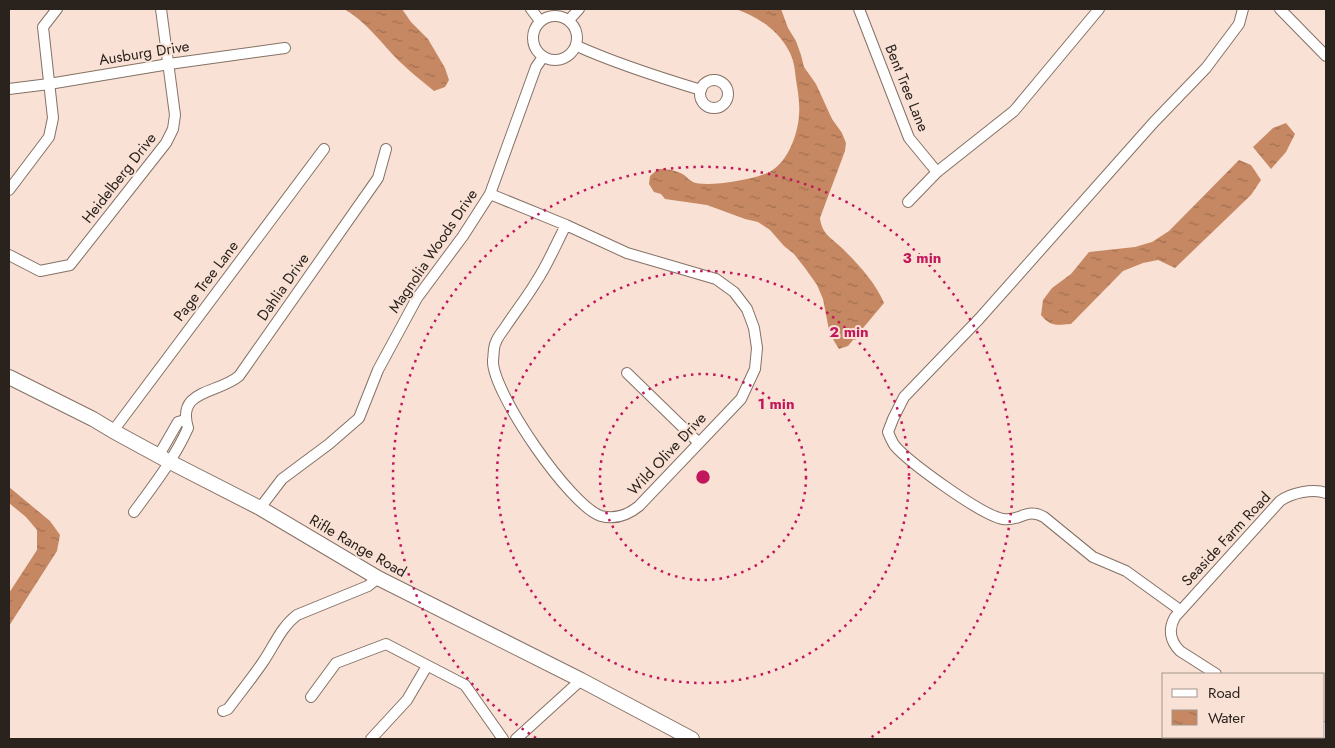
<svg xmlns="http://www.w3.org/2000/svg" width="1335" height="748" font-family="Jost,sans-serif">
<defs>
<pattern id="water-ripples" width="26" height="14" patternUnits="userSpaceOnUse" patternTransform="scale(1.25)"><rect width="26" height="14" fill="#c68863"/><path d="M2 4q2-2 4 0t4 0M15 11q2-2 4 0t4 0" fill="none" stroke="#a16f51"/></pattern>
</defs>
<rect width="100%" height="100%" fill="#f9e2d5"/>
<g fill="url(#water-ripples)">
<path d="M 344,9 L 402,9 L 411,22 L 428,39 L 445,68 L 449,80 L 445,87 L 434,91 C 422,81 409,71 398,60 C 381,43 366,21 344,9 Z"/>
<path d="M 736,9 L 781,9 L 788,28 L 796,41 L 801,55 L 804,67 L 816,84 L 832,119 L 842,133 L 846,143 L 845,151 L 820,218 C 822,235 832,238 843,249 C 859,265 875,282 884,303 L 848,346 L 839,349 L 834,341 L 829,330 L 823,299 L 817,285 L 805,268 L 794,254 L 784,246 L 770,230 L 758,222 L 745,219 L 707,205 L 665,199 L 661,194 L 654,192 L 649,184 L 650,176 L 658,169 C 668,169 676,170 684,175 C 687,177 690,181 693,182 C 706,188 758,179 771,171 C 788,161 798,134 799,115 C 800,103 798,92 796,80 C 795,70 794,60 789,51 C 778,30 758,17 736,9 Z"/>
<path d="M 1286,123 L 1295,134 L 1286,152 L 1271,169 L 1253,147 L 1273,128 Z"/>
<path d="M 1239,160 L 1251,165 L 1261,180 L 1251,195 L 1175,268 L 1158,260 L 1143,263 L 1123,271 L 1071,324 C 1056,325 1051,327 1041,315 L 1043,300 L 1052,288 L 1071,274 L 1089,252 L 1135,247 L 1152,242 L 1169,231 Z"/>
<path d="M 9,487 L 50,521 L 60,535 L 57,551 L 9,626 L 9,593 L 37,550 L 37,530 L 26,517 L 9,503 Z"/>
</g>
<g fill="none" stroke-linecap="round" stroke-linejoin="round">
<g stroke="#857165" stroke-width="12">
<g id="minor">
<path d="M 531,9 L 540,21"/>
<path d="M 859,9 L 909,138 L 937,172"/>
<path d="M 1280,9 L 1326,56"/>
<circle cx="555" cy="38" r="22"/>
<path d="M 569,20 L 579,9"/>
<path d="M 577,46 C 617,64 658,77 701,90"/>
<circle cx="714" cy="94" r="14"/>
<path d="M 9,89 L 49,84 L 169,64 L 285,48"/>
<path d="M 9,190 L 49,137 L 53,118 L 43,27 L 57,9"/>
<path d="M 490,194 L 566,225 L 627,253 L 716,279 L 734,292 L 747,309 L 754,328 L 757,348 L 755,369 L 741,399 L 639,506 C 628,515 616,520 601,516 C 571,507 491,391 493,360 C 494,355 493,347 496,342 C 498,336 503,331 506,326 C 516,311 527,297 536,282 C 548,264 556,244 566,225"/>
<path d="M 908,202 L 937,172 L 1014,111 L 1099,9"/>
<path d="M 9,255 L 40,271 L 70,265 L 166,143 L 173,129 L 175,115 L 161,9"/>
<path d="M 627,373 L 698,442"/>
<path d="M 113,431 L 324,149"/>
<path d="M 159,455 L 178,422 L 185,420"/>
<path d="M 260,508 L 282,479 L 329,444 L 359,418 L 378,370 L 417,298 L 463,236 L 490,194 L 536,67 L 543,57"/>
<path d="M 134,512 C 154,485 174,459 188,428 C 176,389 218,394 239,376 L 378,178 L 386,149"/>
<path d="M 1180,610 L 1126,571 L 1093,557 L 1044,517 C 1026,507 1020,522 1003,519 C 981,515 910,463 895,446 C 892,442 890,437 888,432 L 893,419 L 904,397 L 979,319 L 1154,122 L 1206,68 L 1239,24 L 1243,9"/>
<path d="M 1216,674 L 1180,651 C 1170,641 1168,629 1175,617 L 1280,501 C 1291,493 1313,488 1326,493"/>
<path d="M 311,697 L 336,663 L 386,644 L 465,685 L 503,739"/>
<path d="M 223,711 L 228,709 C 240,693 252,678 263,662 C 274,646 281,627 297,615 L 368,586 L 378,578"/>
<path d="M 1324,733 L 1326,727"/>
<path d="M 1316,737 L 1320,739"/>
<path d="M 371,739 L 407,700 L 427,666"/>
<path d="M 516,739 L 581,680"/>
</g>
</g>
<g stroke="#857165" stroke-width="16">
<path id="secondary" d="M 9,377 L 93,419 L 113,431 L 170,462 L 260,508 L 378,578 L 581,680 L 692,739"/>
</g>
<use href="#minor" stroke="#fff" stroke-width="10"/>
<use href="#secondary" stroke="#fff" stroke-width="14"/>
</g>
<g fill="none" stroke="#c2185b" stroke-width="2.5" stroke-dasharray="2.5 5">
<circle cx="703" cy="477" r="103"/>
<circle cx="703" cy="477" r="206"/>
<path d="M536 738A310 310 0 1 1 870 738"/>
</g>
<g text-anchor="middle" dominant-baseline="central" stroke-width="4" stroke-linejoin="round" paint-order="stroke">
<g font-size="15" fill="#2a221d" stroke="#f9e2d5">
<text transform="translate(144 53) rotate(-9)">Ausburg Drive</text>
<text transform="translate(907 88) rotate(68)">Bent Tree Lane</text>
<text transform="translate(119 178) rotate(-52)">Heidelberg Drive</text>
<text transform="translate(433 251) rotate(-56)">Magnolia Woods Drive</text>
<text transform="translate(206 281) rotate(-53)">Page Tree Lane</text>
<text transform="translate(283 287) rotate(-55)">Dahlia Drive</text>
<text transform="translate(667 454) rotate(-47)">Wild Olive Drive</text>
<text transform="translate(1226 539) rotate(-47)">Seaside Farm Road</text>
<text transform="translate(358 546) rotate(30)">Rifle Range Road</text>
</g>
</g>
<circle cx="703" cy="477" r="8" fill="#c2185b" stroke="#f9e2d5" stroke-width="2.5"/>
<g font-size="15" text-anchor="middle" font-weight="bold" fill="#c2185b" stroke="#f9e2d5" stroke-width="4" stroke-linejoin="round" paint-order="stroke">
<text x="922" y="263">3 min</text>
<text x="849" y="337">2 min</text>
<text x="776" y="409">1 min</text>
</g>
<rect width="1335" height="748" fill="none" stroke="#2a221d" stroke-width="20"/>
<rect x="1162" y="673" width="162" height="65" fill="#f9e2d5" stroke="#a6958b"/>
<rect x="1172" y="689" width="25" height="8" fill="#ffffff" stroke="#a6958b"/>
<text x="1208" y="698" font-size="15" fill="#2a221d">Road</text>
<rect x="1172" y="710" width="25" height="15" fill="url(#water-ripples)" stroke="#a6958b"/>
<text x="1208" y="723" font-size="15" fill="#2a221d">Water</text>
</svg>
